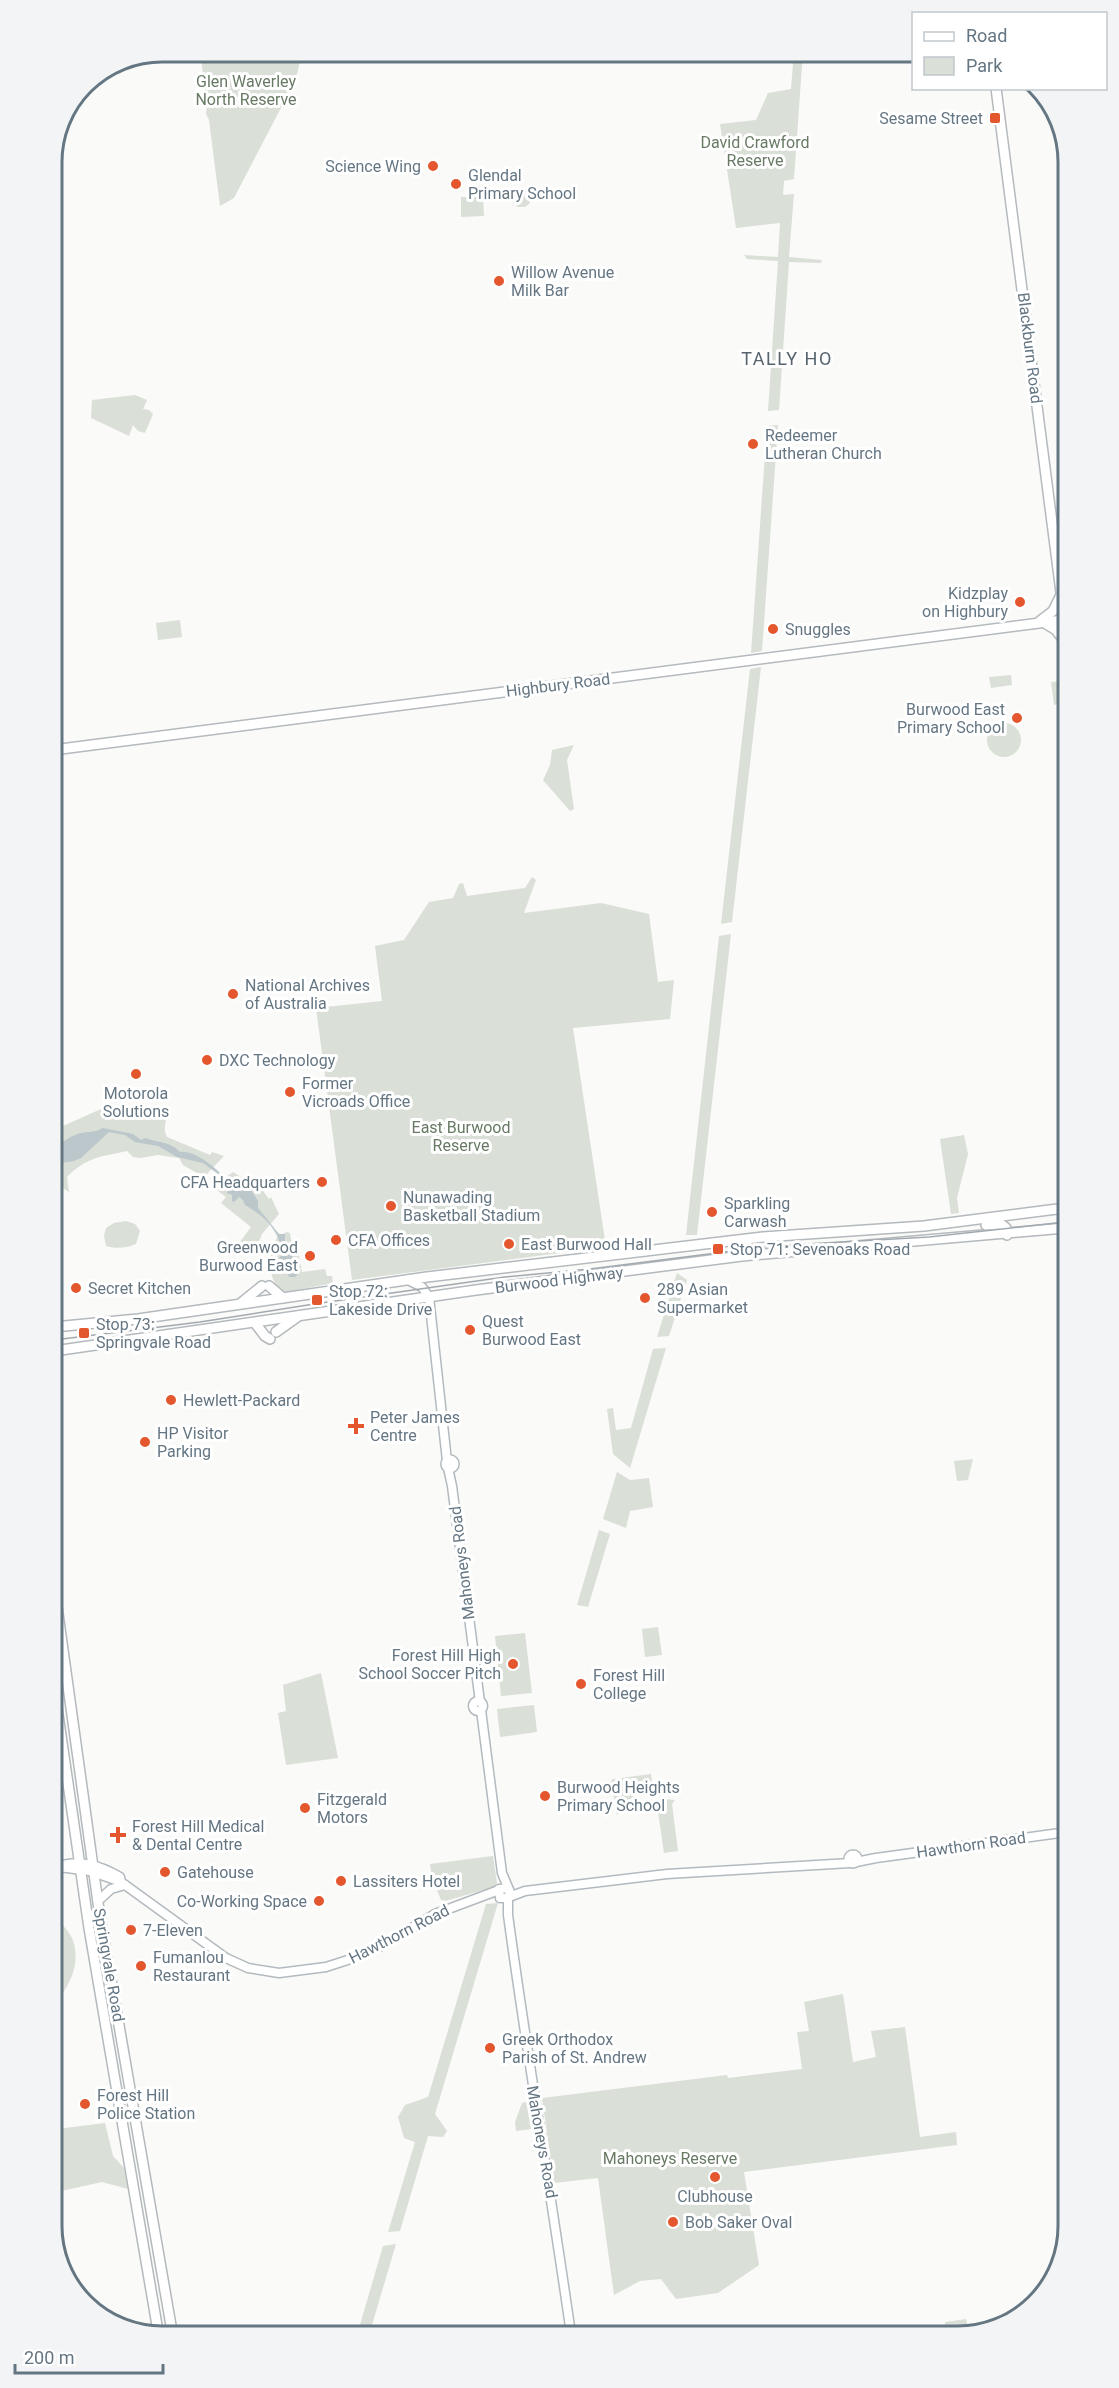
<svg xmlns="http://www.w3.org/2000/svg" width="1119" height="2388" font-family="Roboto,sans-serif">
<rect width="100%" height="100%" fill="#fafaf8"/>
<g fill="#dadfd7">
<path d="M 200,51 L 302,51 L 296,79 L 234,198 L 220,206 L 209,120 L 206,114 L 207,106 Z"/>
<path d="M 794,51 L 803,51 L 794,179 L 784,181 L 783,195 L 794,194 L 789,257 L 822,260 L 821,263 L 789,262 L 779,410 L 768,411 L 778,261 L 747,259 L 744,255 L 778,257 L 780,223 L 736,228 L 720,124 L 756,120 L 768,93 L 791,89 Z"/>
<path d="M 524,188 L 529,188 L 530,203 L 525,207 L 518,207 L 513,203 L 514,195 L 521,194 Z"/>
<path d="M 461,197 L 483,197 L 484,216 L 461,217 Z"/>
<path d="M 135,395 L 147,400 L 143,409 L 149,410 L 153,414 L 145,433 L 138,431 L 133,425 L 129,436 L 91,418 L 92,400 Z"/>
<path d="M 778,425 L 762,651 L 751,653 L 767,426 Z"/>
<path d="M 180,620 L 182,637 L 158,640 L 156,623 Z"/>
<path d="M 761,667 L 732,922 L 721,924 L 750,669 Z"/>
<path d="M 1011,675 L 1012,685 L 991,688 L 989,677 Z"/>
<path d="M 1062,681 L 1064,703 L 1054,705 L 1051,682 Z"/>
<circle cx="1004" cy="740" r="17"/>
<path d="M 574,745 L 567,760 L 574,809 L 570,811 L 543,780 L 550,765 L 552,750 Z"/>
<path d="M 532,877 L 536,880 L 524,913 L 601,903 L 649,914 L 658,982 L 674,980 L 670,1019 L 573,1028 L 606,1247 L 352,1280 L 316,1008 L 382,1001 L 375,946 L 404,940 L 429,902 L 453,898 L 459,884 L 463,883 L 467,896 L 525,888 Z"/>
<path d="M 731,934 L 697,1235 L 686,1235 L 719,936 Z"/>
<path d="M 101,1109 L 164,1109 L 169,1113 C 165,1119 163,1131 167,1137 L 210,1155 L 212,1152 L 224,1156 L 204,1177 L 183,1165 L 179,1158 L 158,1155 L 141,1158 L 133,1157 L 127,1151 C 101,1157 88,1156 67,1177 L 69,1192 L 58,1185 L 54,1188 L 54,1130 Z"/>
<path d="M 964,1135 L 968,1154 L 957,1198 L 959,1213 L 951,1214 L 940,1139 Z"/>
<path d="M 233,1172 L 241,1177 L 253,1177 L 269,1199 L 271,1197 L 279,1214 L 262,1234 L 257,1246 L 240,1242 L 251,1227 L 221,1203 L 226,1197 L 214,1188 L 222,1180 Z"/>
<path d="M 126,1221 L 135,1224 L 140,1231 L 136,1244 C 128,1248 115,1249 106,1246 L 104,1236 L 106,1228 L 114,1223 Z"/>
<path d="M 287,1232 L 290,1233 L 292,1246 L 297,1246 L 302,1272 L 325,1269 L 327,1276 L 332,1276 L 333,1283 L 287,1292 C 265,1286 268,1251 278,1236 Z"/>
<path d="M 677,1273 L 687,1280 L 669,1336 L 657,1337 Z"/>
<path d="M 666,1348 L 630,1468 L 613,1454 L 607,1409 L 613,1408 L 616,1430 L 631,1428 L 653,1349 Z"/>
<path d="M 973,1459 L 968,1480 L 957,1481 L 954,1461 Z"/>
<path d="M 617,1472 L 630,1480 L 649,1478 L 653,1507 L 630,1511 L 626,1528 L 603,1519 Z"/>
<path d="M 599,1530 L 610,1534 L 588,1607 L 577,1605 Z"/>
<path d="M 658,1627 L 662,1655 L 645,1657 L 642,1629 Z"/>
<path d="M 525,1633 L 532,1693 L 501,1696 L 495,1636 Z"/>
<path d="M 321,1673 L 338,1758 L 286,1765 L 278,1713 L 286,1711 L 283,1685 Z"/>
<path d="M 534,1705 L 537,1732 L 500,1737 L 497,1709 Z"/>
<path d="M 651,1774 L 652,1782 L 629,1800 L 630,1802 L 617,1815 L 611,1781 L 613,1779 Z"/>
<path d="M 663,1799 L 675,1800 L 672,1804 L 678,1851 L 664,1853 L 657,1805 Z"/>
<path d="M 493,1856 L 497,1883 L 494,1887 L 445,1901 L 441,1900 L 432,1878 L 430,1864 Z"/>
<path d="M 498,1903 L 435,2114 L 447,2131 L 443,2137 L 428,2136 L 400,2231 L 388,2232 L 415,2142 L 404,2138 L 398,2117 L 405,2105 L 428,2097 L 486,1904 Z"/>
<path d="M 56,1920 C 86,1940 78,1978 56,2001 Z"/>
<path d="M 843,1994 L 853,2062 L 876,2057 L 871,2031 L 905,2027 L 920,2137 L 956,2132 L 957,2145 L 744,2172 L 759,2265 L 718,2293 L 676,2299 L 661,2279 L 640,2281 L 614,2295 L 598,2178 L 554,2183 L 542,2098 L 727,2075 L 728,2078 L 802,2069 L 797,2032 L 809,2031 L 804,2002 Z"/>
<path d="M 527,2102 L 531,2129 L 516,2131 L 515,2122 L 522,2103 Z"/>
<path d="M 105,2123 L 113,2156 L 124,2168 L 128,2189 L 102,2182 L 57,2192 L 57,2129 Z"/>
<path d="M 396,2244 L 369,2335 L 357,2335 L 383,2246 Z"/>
<path d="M 966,2319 L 969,2331 L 946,2331 L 945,2322 Z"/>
</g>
<path fill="#bbc7cb" d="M 103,1128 L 133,1134 L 141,1140 L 145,1138 C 158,1143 170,1141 180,1152 C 192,1150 210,1163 219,1172 C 223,1177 226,1183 231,1188 L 239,1183 L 248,1185 L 258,1201 L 258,1208 L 279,1234 L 285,1234 L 285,1253 L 291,1253 L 298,1274 L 295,1277 L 289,1277 L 286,1267 L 279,1258 L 283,1254 C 279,1231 266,1217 245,1205 L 243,1200 L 239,1197 L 234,1202 L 232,1201 L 232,1195 L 227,1193 L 228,1189 L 218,1174 L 203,1163 L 177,1157 L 158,1146 L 135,1142 L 125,1135 L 109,1132 L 81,1158 L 74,1161 L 54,1164 L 54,1148 C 61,1144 67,1138 75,1135 C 86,1130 93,1134 103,1128 Z"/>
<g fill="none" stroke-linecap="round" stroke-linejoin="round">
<g stroke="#b3babf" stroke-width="11">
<g id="secondary">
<path d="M 408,1280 L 422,1287 L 429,1297 L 447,1461"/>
<circle cx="450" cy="1464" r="4.5"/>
<path d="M 448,1468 L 452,1486 L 480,1702"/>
<circle cx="478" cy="1706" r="5"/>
<path d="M 481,1710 L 502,1873 L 510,1892 L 508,1898 L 500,1898 L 499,1889 L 508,1888"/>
<circle cx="853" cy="1859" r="4.5"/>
<path d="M 856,1862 L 876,1858 L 1067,1832"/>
<path d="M 56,1867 C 79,1859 99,1865 120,1877 L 121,1882 L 226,1958 L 248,1968 L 279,1973 L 326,1967 L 360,1956 L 387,1943 L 435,1914 L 499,1890"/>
<path d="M 59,1867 L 90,1871 L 121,1882"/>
<path d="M 509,1897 L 525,1891 L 667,1874 L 850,1863"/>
<path d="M 508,1898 L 508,1915 C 527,2055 551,2194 571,2334"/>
<path d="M 98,1901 L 111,1889 L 125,1885"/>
</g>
</g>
<g stroke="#b5babe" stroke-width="12">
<g id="primary">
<path d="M 996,88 L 1063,608"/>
<path d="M 1040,621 L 1053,611 L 1061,595"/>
<path d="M 1043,622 L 1056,630 L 1063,639"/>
<path d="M 53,750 L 1063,620"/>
</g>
</g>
<g stroke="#b4b9bd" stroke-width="12">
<g id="trunk">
<path d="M 986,1225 L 1001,1224 L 1006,1228 L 1007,1235"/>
<path d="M 269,1286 L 283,1298"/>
<path d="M 241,1303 L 262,1286"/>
<path d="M 255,1323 L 265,1336 L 270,1339"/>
<path d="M 54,1327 L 138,1319 L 427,1277 L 763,1237 L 924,1226 L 1065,1208"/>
<path d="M 276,1332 L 297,1317"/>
<path d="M 54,1351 L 476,1290 L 742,1256 L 1065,1228"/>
<path d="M 55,1592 L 99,1910 L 173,2337"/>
<path d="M 55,1694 L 89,1928 L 159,2337"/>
</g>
</g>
<use href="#secondary" stroke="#fff" stroke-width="8"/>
<use href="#primary" stroke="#fff" stroke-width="9"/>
<use href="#trunk" stroke="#fff" stroke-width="9"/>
<path stroke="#a2aab0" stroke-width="1.5" d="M 54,1340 L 200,1322 L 314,1304 L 505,1277 L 590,1269 L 771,1246 L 929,1237 L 1065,1222"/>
</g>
<g fill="#e4572e" stroke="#fff" stroke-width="2">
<rect x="989" y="112" width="12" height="12" rx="3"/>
<circle cx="433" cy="166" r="6"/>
<circle cx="456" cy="184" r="6"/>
<circle cx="499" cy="281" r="6"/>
<circle cx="753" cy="444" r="6"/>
<circle cx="1020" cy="602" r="6"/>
<circle cx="773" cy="629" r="6"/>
<circle cx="1017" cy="718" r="6"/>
<circle cx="233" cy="994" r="6"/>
<circle cx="207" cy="1060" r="6"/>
<circle cx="136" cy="1074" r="6"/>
<circle cx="290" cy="1092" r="6"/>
<circle cx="322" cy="1182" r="6"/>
<circle cx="391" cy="1206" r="6"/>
<circle cx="712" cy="1212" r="6"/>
<circle cx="336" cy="1240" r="6"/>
<circle cx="509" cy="1244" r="6"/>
<rect x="712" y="1243" width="12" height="12" rx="3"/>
<circle cx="310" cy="1256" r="6"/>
<circle cx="76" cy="1288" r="6"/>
<circle cx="645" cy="1298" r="6"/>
<rect x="311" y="1294" width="12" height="12" rx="3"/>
<circle cx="470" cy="1330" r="6"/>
<rect x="78" y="1327" width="12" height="12" rx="3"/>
<circle cx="171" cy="1400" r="6"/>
<path d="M353 1417h6v6h6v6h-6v6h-6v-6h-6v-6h6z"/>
<circle cx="145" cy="1442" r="6"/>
<circle cx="513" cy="1664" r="6"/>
<circle cx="581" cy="1684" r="6"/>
<circle cx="545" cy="1796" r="6"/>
<circle cx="305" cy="1808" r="6"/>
<path d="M115 1826h6v6h6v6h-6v6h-6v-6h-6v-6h6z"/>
<circle cx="165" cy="1872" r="6"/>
<circle cx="341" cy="1881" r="6"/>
<circle cx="319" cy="1901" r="6"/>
<circle cx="131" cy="1930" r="6"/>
<circle cx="141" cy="1966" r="6"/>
<circle cx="490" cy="2048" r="6"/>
<circle cx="85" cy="2104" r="6"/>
<circle cx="715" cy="2177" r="6"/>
<circle cx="673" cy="2222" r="6"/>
</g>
<g text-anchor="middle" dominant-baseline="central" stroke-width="6" stroke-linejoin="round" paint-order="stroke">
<g font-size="16" fill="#687a64" stroke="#fff">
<text x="246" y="81">Glen Waverley<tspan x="246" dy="18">North Reserve</tspan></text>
<text x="755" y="142">David Crawford<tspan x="755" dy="18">Reserve</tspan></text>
<text x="461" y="1127">East Burwood<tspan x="461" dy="18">Reserve</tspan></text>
<text x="670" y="2158">Mahoneys Reserve</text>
</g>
<g font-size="16" fill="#657683" stroke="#fff" text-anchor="start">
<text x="983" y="118" text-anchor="end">Sesame Street</text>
<text x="421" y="166" text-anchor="end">Science Wing</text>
<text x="468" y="175">Glendal<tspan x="468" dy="18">Primary School</tspan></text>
<text x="511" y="272">Willow Avenue<tspan x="511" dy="18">Milk Bar</tspan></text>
<text x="765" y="435">Redeemer<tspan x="765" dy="18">Lutheran Church</tspan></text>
<text x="1008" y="593" text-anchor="end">Kidzplay<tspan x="1008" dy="18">on Highbury</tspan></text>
<text x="785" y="629">Snuggles</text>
<text x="1005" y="709" text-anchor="end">Burwood East<tspan x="1005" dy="18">Primary School</tspan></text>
<text x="245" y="985">National Archives<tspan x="245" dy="18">of Australia</tspan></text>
<text x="219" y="1060">DXC Technology</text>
<text x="302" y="1083">Former<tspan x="302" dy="18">Vicroads Office</tspan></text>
<text x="136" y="1093" text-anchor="middle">Motorola<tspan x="136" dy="18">Solutions</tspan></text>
<text x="310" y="1182" text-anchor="end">CFA Headquarters</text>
<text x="403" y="1197">Nunawading<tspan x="403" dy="18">Basketball Stadium</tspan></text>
<text x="724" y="1203">Sparkling<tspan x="724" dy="18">Carwash</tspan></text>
<text x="348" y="1240">CFA Offices</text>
<text x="521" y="1244">East Burwood Hall</text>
<text x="298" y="1247" text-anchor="end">Greenwood<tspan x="298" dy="18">Burwood East</tspan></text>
<text x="730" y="1249">Stop 71: Sevenoaks Road</text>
<text x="88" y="1288">Secret Kitchen</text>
<text x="657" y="1289">289 Asian<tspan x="657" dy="18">Supermarket</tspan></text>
<text x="329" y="1291">Stop 72:<tspan x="329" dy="18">Lakeside Drive</tspan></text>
<text x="482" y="1321">Quest<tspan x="482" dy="18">Burwood East</tspan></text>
<text x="96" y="1324">Stop 73:<tspan x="96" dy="18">Springvale Road</tspan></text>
<text x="183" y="1400">Hewlett-Packard</text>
<text x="370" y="1417">Peter James<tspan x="370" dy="18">Centre</tspan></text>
<text x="157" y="1433">HP Visitor<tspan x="157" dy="18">Parking</tspan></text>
<text x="501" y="1655" text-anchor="end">Forest Hill High<tspan x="501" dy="18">School Soccer Pitch</tspan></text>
<text x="593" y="1675">Forest Hill<tspan x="593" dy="18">College</tspan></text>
<text x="557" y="1787">Burwood Heights<tspan x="557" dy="18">Primary School</tspan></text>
<text x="317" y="1799">Fitzgerald<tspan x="317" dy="18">Motors</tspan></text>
<text x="132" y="1826">Forest Hill Medical<tspan x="132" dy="18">&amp; Dental Centre</tspan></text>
<text x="177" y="1872">Gatehouse</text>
<text x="353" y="1881">Lassiters Hotel</text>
<text x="307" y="1901" text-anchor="end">Co-Working Space</text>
<text x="143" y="1930">7-Eleven</text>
<text x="153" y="1957">Fumanlou<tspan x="153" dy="18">Restaurant</tspan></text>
<text x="502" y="2039">Greek Orthodox<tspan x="502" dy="18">Parish of St. Andrew</tspan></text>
<text x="97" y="2095">Forest Hill<tspan x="97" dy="18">Police Station</tspan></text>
<text x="715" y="2196" text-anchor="middle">Clubhouse</text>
<text x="685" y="2222">Bob Saker Oval</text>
</g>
<g font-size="16" fill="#657683" stroke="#fff">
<text transform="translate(1030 348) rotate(83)">Blackburn Road</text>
<text transform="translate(558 685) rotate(-7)">Highbury Road</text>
<text transform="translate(559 1280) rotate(-7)">Burwood Highway</text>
<text transform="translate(462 1563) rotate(-97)">Mahoneys Road</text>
<text transform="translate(971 1845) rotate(-8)">Hawthorn Road</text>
<text transform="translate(399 1934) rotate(-27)">Hawthorn Road</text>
<text transform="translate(109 1965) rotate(80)">Springvale Road</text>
<text transform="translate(542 2142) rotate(80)">Mahoneys Road</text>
</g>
<g font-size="18" letter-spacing="1.5" fill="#57646e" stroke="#fff">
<text x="787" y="358">TALLY HO</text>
</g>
</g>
<path d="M0 0H1119V2388H0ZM162 62H958A100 100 0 0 1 1058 162V2226A100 100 0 0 1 958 2326H162A100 100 0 0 1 62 2226V162A100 100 0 0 1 162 62Z" fill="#f3f4f5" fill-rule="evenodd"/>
<path fill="none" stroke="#657683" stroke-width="3" d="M162 62H958A100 100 0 0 1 1058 162V2226A100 100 0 0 1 958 2326H162A100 100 0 0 1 62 2226V162A100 100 0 0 1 162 62Z"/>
<rect x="912" y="12" width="195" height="78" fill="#ffffff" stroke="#c1c8cd" stroke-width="1.5"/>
<rect x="924" y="32" width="30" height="9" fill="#ffffff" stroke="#c1c8cd" stroke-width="1.5"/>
<text x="966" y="42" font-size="18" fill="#657683">Road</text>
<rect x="924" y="57" width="30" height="18" fill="#dadfd7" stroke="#c1c8cd" stroke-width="1.5"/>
<text x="966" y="72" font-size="18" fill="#657683">Park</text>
<path d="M15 2364v9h148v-9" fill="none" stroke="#657683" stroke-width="3"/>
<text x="24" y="2364" font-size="18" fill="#657683" stroke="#ffffff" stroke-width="4.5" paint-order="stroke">200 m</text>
</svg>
